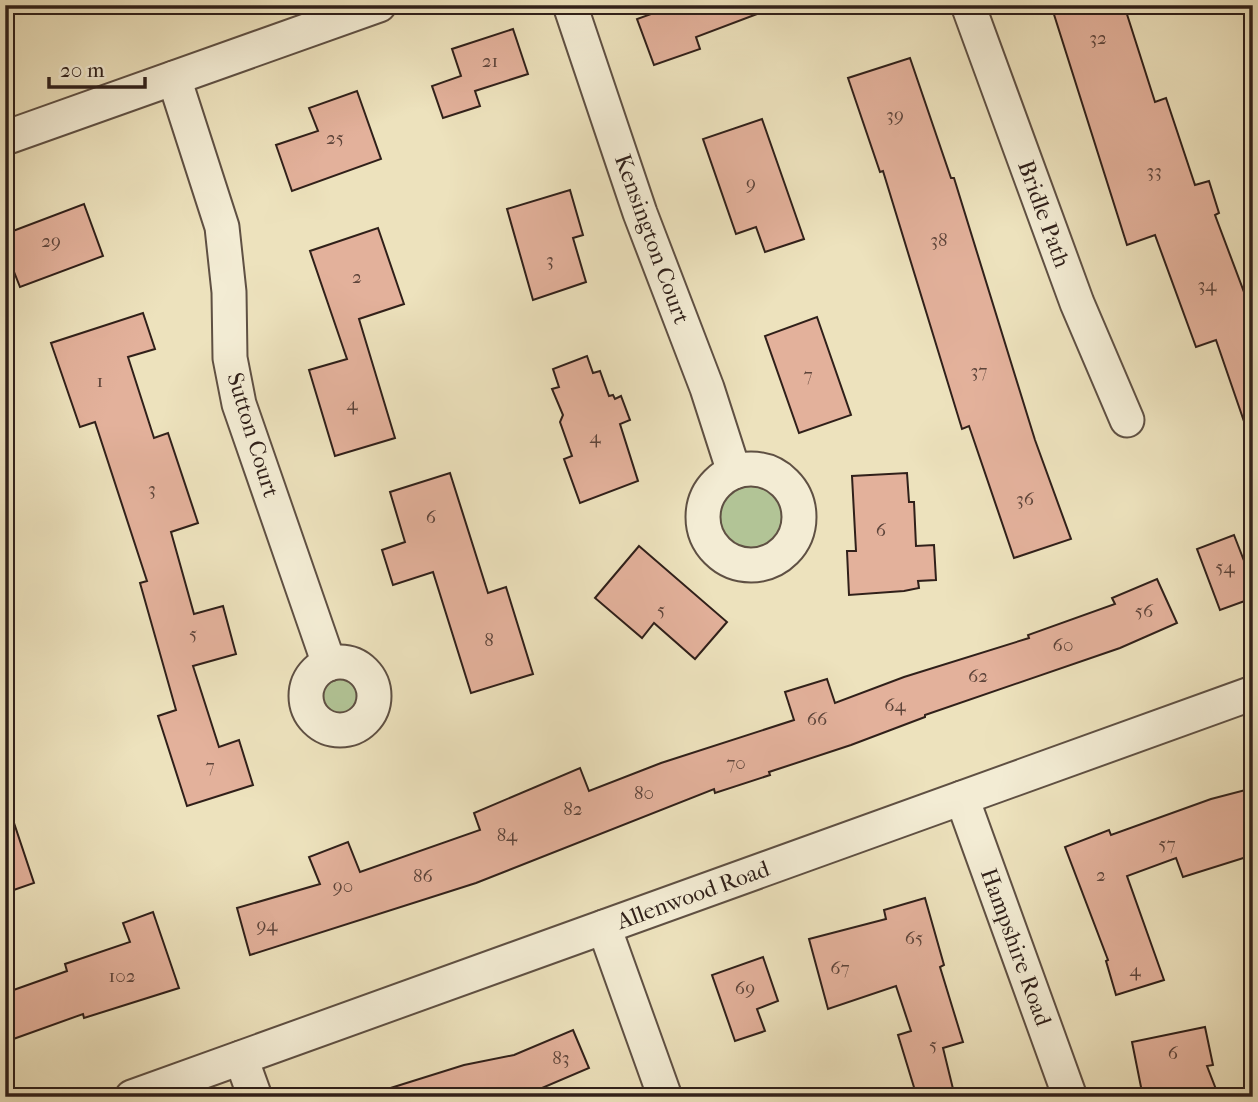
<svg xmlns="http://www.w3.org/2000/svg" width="1258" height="1102" font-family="'IM FELL French Canon',serif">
<rect width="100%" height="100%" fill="#ede2bd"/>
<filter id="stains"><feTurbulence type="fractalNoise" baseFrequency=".00286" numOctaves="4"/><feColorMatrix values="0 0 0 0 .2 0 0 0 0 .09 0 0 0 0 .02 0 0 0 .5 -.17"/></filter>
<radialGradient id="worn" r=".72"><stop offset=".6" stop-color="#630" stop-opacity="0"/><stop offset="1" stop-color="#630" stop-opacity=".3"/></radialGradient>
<g fill="#b2c496" stroke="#717258" stroke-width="2">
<circle cx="752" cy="517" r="48"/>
<circle cx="340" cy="696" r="34"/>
</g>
<g fill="#e3b19b" stroke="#30201a" stroke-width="2">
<path d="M 676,5 L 772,5 L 773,8 L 696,37 L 700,49 L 654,65 L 637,19 Z"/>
<path d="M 1051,5 L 1124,5 L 1155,102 L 1166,98 L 1195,185 L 1209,181 L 1219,213 L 1215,215 L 1253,316 L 1253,433 L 1248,433 L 1216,340 L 1196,347 L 1155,235 L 1127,245 Z"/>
<path d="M 513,29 L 528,74 L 475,91 L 480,106 L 443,118 L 432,86 L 461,76 L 452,49 Z"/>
<path d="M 910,58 L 951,178 L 954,178 L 1035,440 L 1071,539 L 1014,558 L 969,426 L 962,429 L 883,171 L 880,172 L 848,78 Z"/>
<path d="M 357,91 L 381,159 L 292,191 L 276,145 L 318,131 L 309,108 Z"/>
<path d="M 762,119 L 804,239 L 765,252 L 756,227 L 736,234 L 703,139 Z"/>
<path d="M 570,190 L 583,235 L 573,238 L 586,282 L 533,300 L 507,209 Z"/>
<path d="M 84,204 L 103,256 L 20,287 L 5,249 L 5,234 Z"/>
<path d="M 378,228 L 404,304 L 359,319 L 395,438 L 335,456 L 309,370 L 347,359 L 310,251 Z"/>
<path d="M 143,313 L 155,349 L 128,357 L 154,438 L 168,433 L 198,523 L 171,532 L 194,614 L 223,606 L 236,654 L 193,666 L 219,747 L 239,740 L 253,785 L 187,806 L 158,716 L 176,710 L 140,583 L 147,581 L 95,422 L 80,427 L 51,343 Z"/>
<path d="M 817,317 L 851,415 L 799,433 L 765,336 Z"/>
<path d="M 587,356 L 593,373 L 600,371 L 609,396 L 613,395 L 615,399 L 621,396 L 630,420 L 620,424 L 638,481 L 580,503 L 564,459 L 572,456 L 560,422 L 563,415 L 552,389 L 559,387 L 553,369 Z"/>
<path d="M 450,473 L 488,593 L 506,587 L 533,674 L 471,693 L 433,572 L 393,585 L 382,550 L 405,542 L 390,492 Z"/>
<path d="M 907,473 L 909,502 L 914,502 L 916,546 L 934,545 L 936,580 L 918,581 L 919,588 L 904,591 L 849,595 L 847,551 L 856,551 L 852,476 Z"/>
<path d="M 1234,535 L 1253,584 L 1253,598 L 1220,610 L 1197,549 Z"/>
<path d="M 639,546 L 727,622 L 695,659 L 654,623 L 642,638 L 595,598 Z"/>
<path d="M 1157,579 L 1177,623 L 1120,648 L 925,715 L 925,717 L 851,745 L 769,772 L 770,775 L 715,793 L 714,789 L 476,883 L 250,955 L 237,908 L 320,884 L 309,857 L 348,842 L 360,872 L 480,830 L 474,813 L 580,768 L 589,791 L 661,763 L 794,720 L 785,692 L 827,679 L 835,703 L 904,677 L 1029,638 L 1028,635 L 1115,604 L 1112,598 Z"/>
<path d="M 1253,788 L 1253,855 L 1183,877 L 1176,858 L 1127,876 L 1164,980 L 1116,995 L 1106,961 L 1108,960 L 1065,847 L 1109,830 L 1111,835 L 1211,799 Z"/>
<path d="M 5,811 L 10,811 L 34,883 L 5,893 Z"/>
<path d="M 925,898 L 944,965 L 940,967 L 963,1042 L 943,1048 L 955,1097 L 917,1097 L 898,1035 L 911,1031 L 896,986 L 828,1009 L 809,939 L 886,919 L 884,910 Z"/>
<path d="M 153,912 L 179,988 L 84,1018 L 83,1014 L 5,1042 L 5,993 L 67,971 L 65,964 L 130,942 L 123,923 Z"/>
<path d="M 763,957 L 778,1001 L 757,1009 L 765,1031 L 735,1041 L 712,975 Z"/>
<path d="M 1205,1027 L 1213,1065 L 1207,1066 L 1219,1097 L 1143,1097 L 1132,1042 Z"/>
<path d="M 573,1030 L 589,1068 L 521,1097 L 382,1097 L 381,1091 L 464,1065 L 514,1055 Z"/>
</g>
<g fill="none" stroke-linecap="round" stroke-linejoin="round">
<g stroke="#5f5043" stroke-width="37">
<g id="street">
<path d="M 570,5 L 640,213 L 707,388 L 734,472"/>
<path d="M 968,5 L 1077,303 L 1127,420"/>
<path d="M 174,78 L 222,227 L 229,292 L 230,358 L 239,404 L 329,664"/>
<path d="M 5,138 L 379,5"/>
<circle cx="751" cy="517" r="48"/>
<circle cx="340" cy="696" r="34"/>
<path d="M 962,798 L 1070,1097"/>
<path d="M 604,927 L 665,1097"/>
<path d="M 241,1058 L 255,1097"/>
<path d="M 132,1097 L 1253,693"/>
</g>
</g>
<use href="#street" stroke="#f3ecd4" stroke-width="33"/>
</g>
<g text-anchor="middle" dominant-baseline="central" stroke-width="6" stroke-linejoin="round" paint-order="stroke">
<g font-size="19" fill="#5d443a">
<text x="1098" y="38">32</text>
<text x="490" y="61">21</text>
<text x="895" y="115">39</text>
<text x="335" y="138">25</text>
<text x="1154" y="171">33</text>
<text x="751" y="183">9</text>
<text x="939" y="240">38</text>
<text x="51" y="241">29</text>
<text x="550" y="260">3</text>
<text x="357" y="277">2</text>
<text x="1207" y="285">34</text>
<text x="979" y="371">37</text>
<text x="808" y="375">7</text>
<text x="100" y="381">1</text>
<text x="352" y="404">4</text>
<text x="595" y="437">4</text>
<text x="152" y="489">3</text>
<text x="1025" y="499">36</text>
<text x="431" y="517">6</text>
<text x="881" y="530">6</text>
<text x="1225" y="567">54</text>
<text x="661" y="610">5</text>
<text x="1144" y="611">56</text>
<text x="193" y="634">5</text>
<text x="489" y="640">8</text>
<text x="1063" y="645">60</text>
<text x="978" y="676">62</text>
<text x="895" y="705">64</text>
<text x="817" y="719">66</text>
<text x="736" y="763">70</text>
<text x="210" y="766">7</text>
<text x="644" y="793">80</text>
<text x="573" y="809">82</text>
<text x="507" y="835">84</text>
<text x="1167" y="844">57</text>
<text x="1101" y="875">2</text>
<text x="423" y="876">86</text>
<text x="343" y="886">90</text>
<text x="267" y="925">94</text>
<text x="914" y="938">65</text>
<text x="840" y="968">67</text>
<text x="1135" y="970">4</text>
<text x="122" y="976">102</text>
<text x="745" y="988">69</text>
<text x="933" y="1045">5</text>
<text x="1173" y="1053">6</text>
<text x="561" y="1058">83</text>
</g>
<g font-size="23" fill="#30201a" stroke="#f3ecd4">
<text transform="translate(1044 214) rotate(70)">Bridle Path</text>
<text transform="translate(652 239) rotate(70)">Kensington Court</text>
<text transform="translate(253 435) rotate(73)">Sutton Court</text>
<text transform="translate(693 895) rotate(-20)">Allenwood Road</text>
<text transform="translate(1016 947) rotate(70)">Hampshire Road</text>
</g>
</g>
<rect width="1258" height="1102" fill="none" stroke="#ede2bd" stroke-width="28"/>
<rect x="7" y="7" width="1244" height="1088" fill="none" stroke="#30201a" stroke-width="3.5"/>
<rect x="14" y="14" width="1230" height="1074" fill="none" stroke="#30201a" stroke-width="2"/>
<path d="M49 77v10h96v-10" fill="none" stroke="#30201a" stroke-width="3.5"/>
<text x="60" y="77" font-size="21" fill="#30201a" stroke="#f3ecd4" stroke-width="5" paint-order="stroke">20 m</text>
<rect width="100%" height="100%" filter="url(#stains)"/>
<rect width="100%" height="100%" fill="url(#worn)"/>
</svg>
